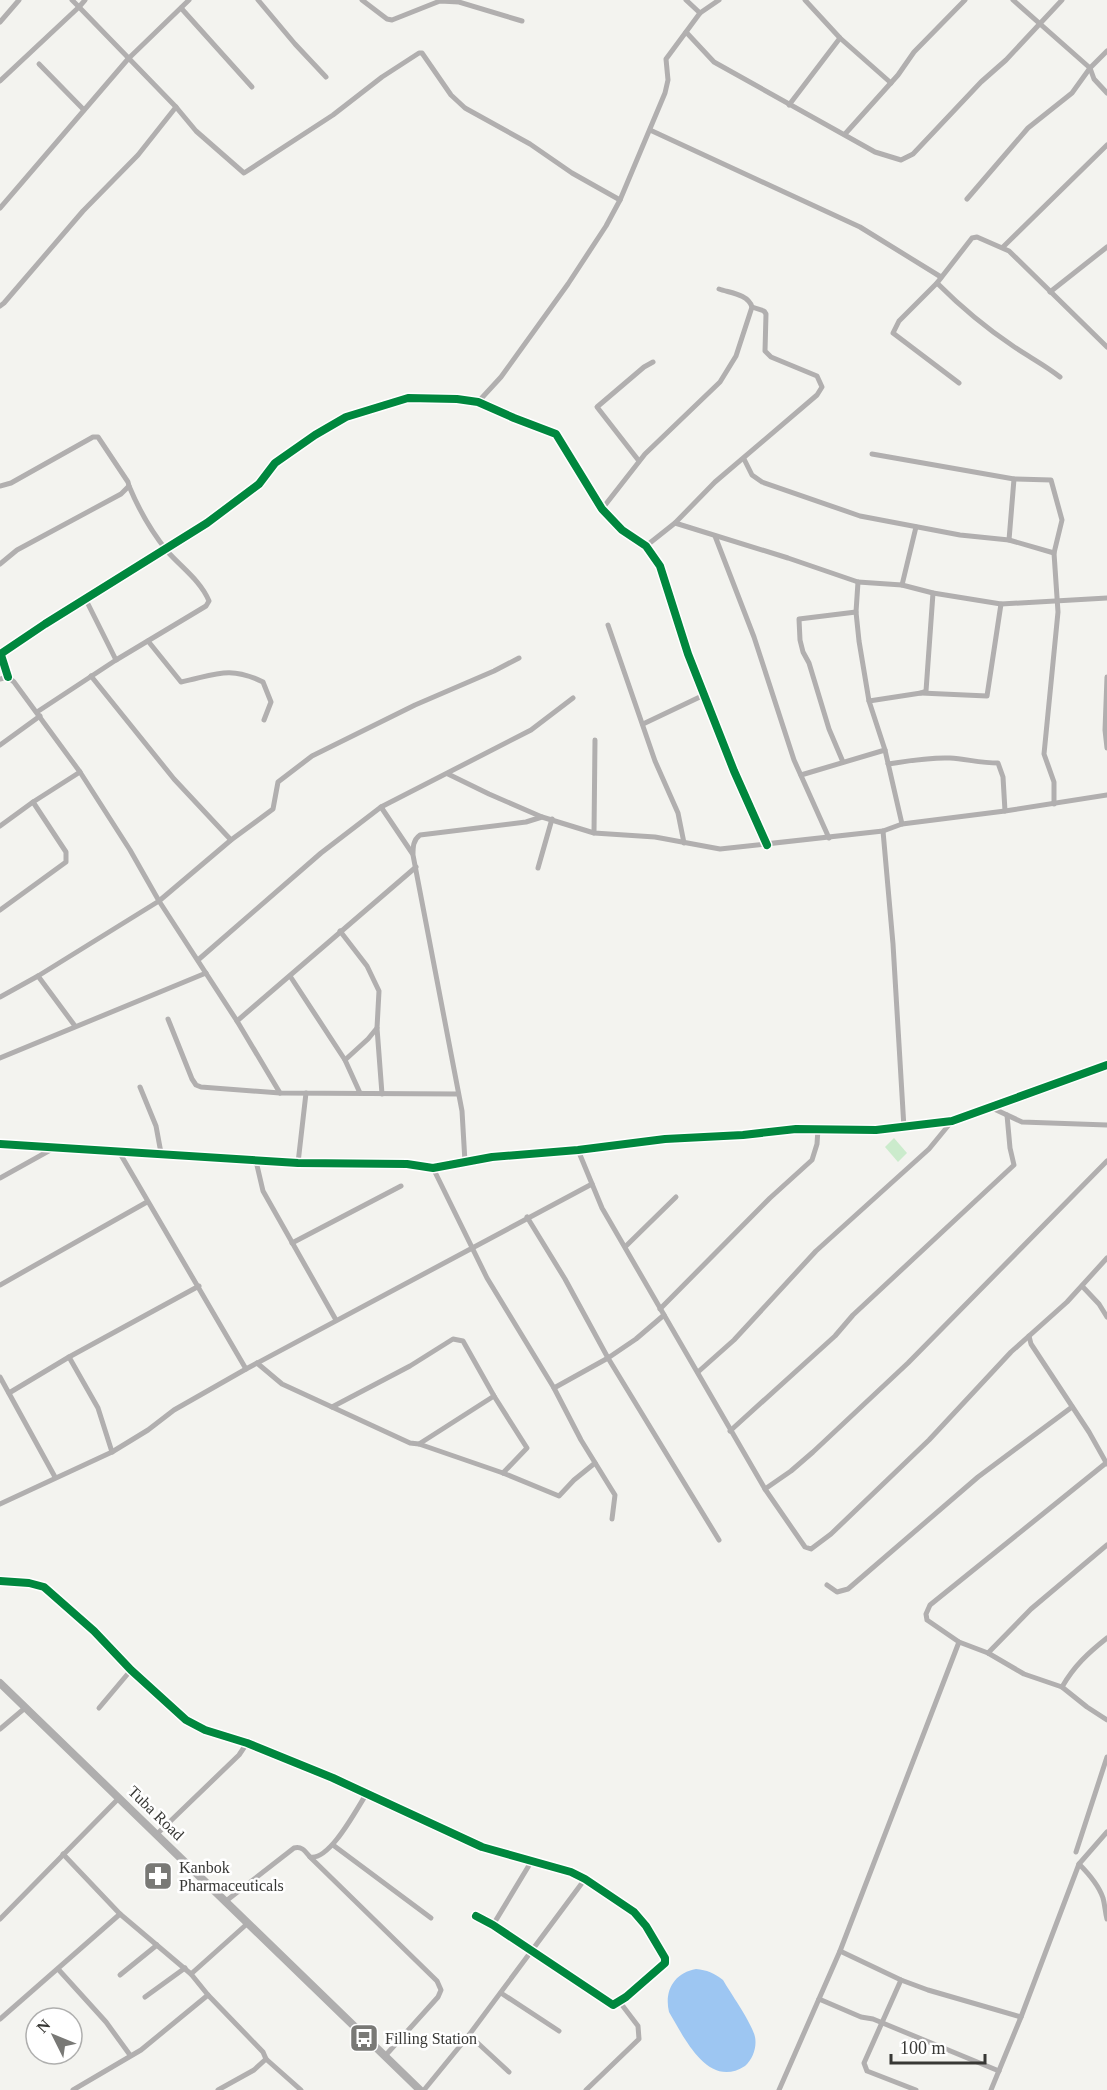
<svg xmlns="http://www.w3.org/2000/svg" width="1107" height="2090" font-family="Georgia,serif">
<rect width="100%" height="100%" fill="#f3f3ef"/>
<path fill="#cbebcc" d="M 894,1138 L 907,1153 L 898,1162 L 885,1147 Z"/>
<path fill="#9dc6f2" d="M 696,1969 C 707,1970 714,1973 723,1980 C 731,1994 752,2023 755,2037 C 757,2047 753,2059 745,2066 C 708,2090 684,2037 669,2012 C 664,1991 674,1973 696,1969 Z"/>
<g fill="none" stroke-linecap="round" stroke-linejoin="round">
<g stroke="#b1afaf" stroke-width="5">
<path d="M 72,0 L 79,7 L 85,0"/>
<path d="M 258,0 L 295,44 L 326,77"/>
<path d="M 362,0 L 387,19 L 392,20 L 440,1 L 459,2 L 522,21"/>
<path d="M 686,0 L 700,13"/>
<path d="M 805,0 L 840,38 L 891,83"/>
<path d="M 1013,0 L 1090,68 L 1094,79 L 1107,93"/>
<path d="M 181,8 L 252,87"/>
<path d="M 0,22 L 19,0"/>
<path d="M 686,32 L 714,62 L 875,152 L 901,160 L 913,154 L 981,82 L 1006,60 L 1062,0"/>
<path d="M 39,64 L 84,110"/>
<path d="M 0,81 L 79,7 L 176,107 L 196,131 L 244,173 L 333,115 L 382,77 L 419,53 L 422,53 L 451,95 L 465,108 L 530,144 L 572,173 L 620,200"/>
<path d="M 789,105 L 840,38"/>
<path d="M 650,130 L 860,227 L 941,277"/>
<path d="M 845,134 L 898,75 L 914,52 L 965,0"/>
<path d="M 967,199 L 1028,128 L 1072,93 L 1090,68 L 1107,51"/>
<path d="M 0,208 L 128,59 L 189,0"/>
<path d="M 1003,247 L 1107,145"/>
<path d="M 937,283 C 960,306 986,328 1013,346 C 1029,357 1045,365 1060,377"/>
<path d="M 1050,292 L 1107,247"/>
<path d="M 0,306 L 4,303 L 83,211 L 138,155 L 176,107"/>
<path d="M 959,383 L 893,333 L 899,321 L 937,283 L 972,238 L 977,237 L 1009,251 L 1107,347"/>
<path d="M 478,402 L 501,377 L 568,284 L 606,226 L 620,200 L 665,93 L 668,80 L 666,59 L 700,13 L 719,0"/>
<path d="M 872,454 L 1014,479 L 1051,480 L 1062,520 L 1054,553 L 1058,612 L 1044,754 L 1054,782 L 1054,804"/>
<path d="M 744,459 L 752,475 L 762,482 L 860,516 L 960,535 L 1009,540 L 1054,553"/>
<path d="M 639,461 L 597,407 L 644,367 L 653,362"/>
<path d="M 0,486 L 11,483 L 93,437 L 98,437 L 128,482 L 129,486 L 121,494 L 17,550 L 0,564"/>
<path d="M 602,509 L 645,454 L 720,382 L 736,356 L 752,307 C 748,294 730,293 719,289"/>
<path d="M 675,523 L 788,558 L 858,582 L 902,585 L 933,593 L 1001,604 L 1107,598"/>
<path d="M 715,536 L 754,637 L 794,760 L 829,838"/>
<path d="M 1009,540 L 1014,479"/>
<path d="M 646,546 L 675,523 L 715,482 L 817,395 L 822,387 L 817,376 L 771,357 L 765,351 L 766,314 L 764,311 L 752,307"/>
<path d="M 858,582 L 856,612 L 859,641 L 869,701 L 885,750 L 902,824"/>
<path d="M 902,585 L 916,527"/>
<path d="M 86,600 L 116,660"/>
<path d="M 608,625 L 655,761 L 678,813 L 684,843"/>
<path d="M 148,641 L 181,682 C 215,675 229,665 263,682 L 271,702 L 264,720"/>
<path d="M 91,676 L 174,779 L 231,840"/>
<path d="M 8,677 L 1,655 L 2,653 L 45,624 L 207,523 L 259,484 L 275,463 L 315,435 L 346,417 L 408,398 L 457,399 L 478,402 L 514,418 L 556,434 L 602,509 L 622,530 L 646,546 L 660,566 L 688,654 L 734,771 L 767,845"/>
<path d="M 1107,677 L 1105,730 L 1107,748"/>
<path d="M 0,679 L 8,677 L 14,682 L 80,772 L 130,850 L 159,901 L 237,1021 L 280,1093"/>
<path d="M 921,693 L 987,696 L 1001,604"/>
<path d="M 869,701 L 921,693 L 926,691 L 933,593"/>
<path d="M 37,712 L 116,660 L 206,606 L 209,601 C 201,581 181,567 167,551 C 151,531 139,510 129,486"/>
<path d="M 643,724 L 704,695"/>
<path d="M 0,745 L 40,716"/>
<path d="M 843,762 L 829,729 L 809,663 L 803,652 L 800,640 L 799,619 L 856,612"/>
<path d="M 888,764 C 908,761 929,757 950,758 C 966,759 981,763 998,763 L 1003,777 L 1005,811"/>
<path d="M 448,774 L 489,794 L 542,817"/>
<path d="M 801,775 L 885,750"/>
<path d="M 381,807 L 412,853"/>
<path d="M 0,826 L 33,802 L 80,772"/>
<path d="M 883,831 L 893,944 L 904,1128"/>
<path d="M 594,833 L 595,740"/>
<path d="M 538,868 L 552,819"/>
<path d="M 0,910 L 66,862 L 66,852 L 33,802"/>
<path d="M 340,931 L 367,966 L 379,991 L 377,1028 L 382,1094"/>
<path d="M 198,960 L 321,853 L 381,807 L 531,730 L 573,698"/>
<path d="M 38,976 L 75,1026"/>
<path d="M 290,976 L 345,1060 L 360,1093"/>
<path d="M 0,997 L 38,976 L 159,901 L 231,840 L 273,809 L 278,782 L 312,756 L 415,705 L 494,671 L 519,658"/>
<path d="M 168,1019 L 192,1079 L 196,1085 L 201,1087 L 280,1093 L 458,1094"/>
<path d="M 237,1021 L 416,867"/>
<path d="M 0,1058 L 206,973"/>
<path d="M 345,1060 L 368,1039 L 377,1028"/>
<path d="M 140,1087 L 156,1126 L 161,1153"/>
<path d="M 992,1108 L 1022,1122 L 1107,1125"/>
<path d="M 0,1144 L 298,1163 L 407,1164 L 433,1168 L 492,1157 L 578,1150 L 665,1139 L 743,1135 L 796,1129 L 876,1130 L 952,1121 L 1107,1065"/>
<path d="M 118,1150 L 246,1369"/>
<path d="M 578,1150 L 602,1208 L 765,1489 L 805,1547 L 811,1549 L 831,1534 L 929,1440 L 1011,1352 L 1067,1302 L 1107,1258"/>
<path d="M 256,1161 L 263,1191 L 336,1320"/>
<path d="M 465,1162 L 462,1111 L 413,855 C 413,847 413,840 420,835 L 526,822 L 542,817 L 594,833 L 655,837 L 720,849 L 883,831 L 902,824 L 1005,811 L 1107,795"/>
<path d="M 298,1163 L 306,1093"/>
<path d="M 433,1168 L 487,1278 L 554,1388 L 581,1440 L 610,1487 L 615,1495 L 612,1519"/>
<path d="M 0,1178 L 54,1148"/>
<path d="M 527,1217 L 565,1279 L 608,1358 L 719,1540"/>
<path d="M 292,1243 L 401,1186"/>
<path d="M 626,1246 L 676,1197"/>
<path d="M 0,1285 L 147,1202"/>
<path d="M 1082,1286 L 1099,1304 L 1107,1317"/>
<path d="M 660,1309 L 770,1198 L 812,1160 L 817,1144 L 818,1129"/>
<path d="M 1029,1336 L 1031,1344 L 1089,1432 L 1107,1464"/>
<path d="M 69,1357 L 98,1408 L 112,1452"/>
<path d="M 257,1363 L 282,1384 L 332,1407 L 410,1366 L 453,1339 L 463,1341 L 494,1396 L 527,1448 L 503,1473"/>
<path d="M 698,1372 L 734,1340 L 816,1251 L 929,1149 L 952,1121"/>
<path d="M 0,1377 L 55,1477"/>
<path d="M 554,1388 L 608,1358 L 636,1339 L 664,1315"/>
<path d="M 9,1393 L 69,1357 L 199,1286"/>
<path d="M 332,1407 L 410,1443 L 419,1444 L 494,1396"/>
<path d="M 730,1431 L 835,1336 L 853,1315 L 1014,1165 L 1010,1148 L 1007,1115"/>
<path d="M 419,1444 L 503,1473 L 559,1496 L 574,1480 L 595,1463"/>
<path d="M 1106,1463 L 930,1605 L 926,1614 L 927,1620 L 959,1642 L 988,1653 L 1024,1674 L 1062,1687 L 1087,1707 L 1107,1720"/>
<path d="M 765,1489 L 791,1471 L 813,1452 L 908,1363 L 1107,1161"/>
<path d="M 0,1504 L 112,1452 L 148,1430 L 174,1410 L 246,1369 L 592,1184"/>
<path d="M 0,1581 L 29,1583 L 44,1587 L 94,1631 L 131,1670 L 186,1720 L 205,1730 L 247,1743 L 333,1778 L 482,1847 L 571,1872 L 585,1879 L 634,1912 L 646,1926 L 665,1958 L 665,1963 L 626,1997 L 613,2005 L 493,1925 L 476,1916"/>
<path d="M 827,1585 L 837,1592 L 848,1589 L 978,1477 L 1072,1407"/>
<path d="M 988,1653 L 1031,1609 L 1107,1545"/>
<path d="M 1062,1687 C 1074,1666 1088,1653 1107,1638"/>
<path d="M 99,1708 L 131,1670"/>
<path d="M 0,1729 L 25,1708"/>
<path d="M 156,1835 L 239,1755 L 247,1743"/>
<path d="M 333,1845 L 431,1918"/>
<path d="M 1076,1852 L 1107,1757"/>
<path d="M 63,1854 L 120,1914 L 191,1974 L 208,1995 L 263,2052 L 266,2059 L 301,2090"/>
<path d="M 310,1857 L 437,1981 L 441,1990 L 438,1997 L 385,2056"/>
<path d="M 1079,1864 C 1088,1873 1099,1886 1103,1898 C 1105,1905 1105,1912 1107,1919"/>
<path d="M 226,1901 L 294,1848 C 302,1846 305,1851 310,1857 C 330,1861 357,1808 367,1793"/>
<path d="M 0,1919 L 119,1798"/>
<path d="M 493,1925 L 531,1862"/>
<path d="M 840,1951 L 901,1980 L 928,1990 L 1021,2017"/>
<path d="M 58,1969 L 106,2022 L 130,2055"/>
<path d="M 191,1974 L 248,1923"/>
<path d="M 120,1975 L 157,1945"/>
<path d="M 901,1980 L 864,2063 L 867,2071 L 916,2090"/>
<path d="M 501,1993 L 559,2031"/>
<path d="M 145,1997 L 185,1968"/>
<path d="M 819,1999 L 861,2017 L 873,2019 L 999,2071"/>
<path d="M 0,2019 L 120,1914"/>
<path d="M 469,2035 L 509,2072"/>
<path d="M 73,2090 L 141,2050 L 208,1995"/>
<path d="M 218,2090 L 254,2070 L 266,2059"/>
<path d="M 424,2090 L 469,2035 L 585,1879"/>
<path d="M 586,2090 L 639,2039 L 638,2026 L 619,2001"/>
<path d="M 779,2090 L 840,1951 L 959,1642"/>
<path d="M 991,2090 L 1021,2017 L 1079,1864 L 1107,1832"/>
</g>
<path stroke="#afaeae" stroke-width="8" d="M 0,1683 L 420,2090"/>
<g stroke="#fff" stroke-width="11">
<g id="cycleway">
<path d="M 8,677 L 1,655 L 2,653 L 45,624 L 207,523 L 259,484 L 275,463 L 315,435 L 346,417 L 408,398 L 457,399 L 478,402 L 514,418 L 556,434 L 602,509 L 622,530 L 646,546 L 660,566 L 688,654 L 734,771 L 767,845"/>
<path d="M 0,1144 L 298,1163 L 407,1164 L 433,1168 L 492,1157 L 578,1150 L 665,1139 L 743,1135 L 796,1129 L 876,1130 L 952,1121 L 1107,1065"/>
<path d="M 0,1581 L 29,1583 L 44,1587 L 94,1631 L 131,1670 L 186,1720 L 205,1730 L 247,1743 L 333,1778 L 482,1847 L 571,1872 L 585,1879 L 634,1912 L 646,1926 L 665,1958 L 665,1963 L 626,1997 L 613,2005 L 493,1925 L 476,1916"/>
</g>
</g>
<use href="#cycleway" stroke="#00873e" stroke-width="8"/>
</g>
<defs>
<g id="pharmacy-square" transform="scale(1.5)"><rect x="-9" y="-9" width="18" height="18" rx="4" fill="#797976" stroke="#fff"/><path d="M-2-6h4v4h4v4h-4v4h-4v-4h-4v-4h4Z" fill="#fff"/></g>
<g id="bus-square" transform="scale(1.5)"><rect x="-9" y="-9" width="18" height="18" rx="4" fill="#797976" stroke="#fff"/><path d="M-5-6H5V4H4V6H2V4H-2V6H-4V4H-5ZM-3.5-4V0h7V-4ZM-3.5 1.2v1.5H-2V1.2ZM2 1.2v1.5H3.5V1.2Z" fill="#fff"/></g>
</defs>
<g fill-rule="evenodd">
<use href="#pharmacy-square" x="158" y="1876"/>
<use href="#bus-square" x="364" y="2038"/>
</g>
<g text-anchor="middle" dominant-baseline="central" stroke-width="5" stroke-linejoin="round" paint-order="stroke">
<g font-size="16" fill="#383835" stroke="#fff">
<text transform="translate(156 1813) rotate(44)">Tuba Road</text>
</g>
<g font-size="16" fill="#383835" stroke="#fff" text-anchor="start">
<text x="179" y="1867">Kanbok<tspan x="179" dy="18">Pharmaceuticals</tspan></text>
<text x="385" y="2038">Filling Station</text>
</g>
</g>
<g transform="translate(54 2036) rotate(313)"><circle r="28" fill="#ffffff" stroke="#afafae" stroke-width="1.5"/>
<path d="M0-4.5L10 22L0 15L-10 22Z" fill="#797976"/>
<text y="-9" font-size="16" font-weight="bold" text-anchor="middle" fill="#383835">N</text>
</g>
<path d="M891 2054v9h94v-9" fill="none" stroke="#383835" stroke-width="3"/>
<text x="900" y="2054" font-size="18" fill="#383835" stroke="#ffffff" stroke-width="4.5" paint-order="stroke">100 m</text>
</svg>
